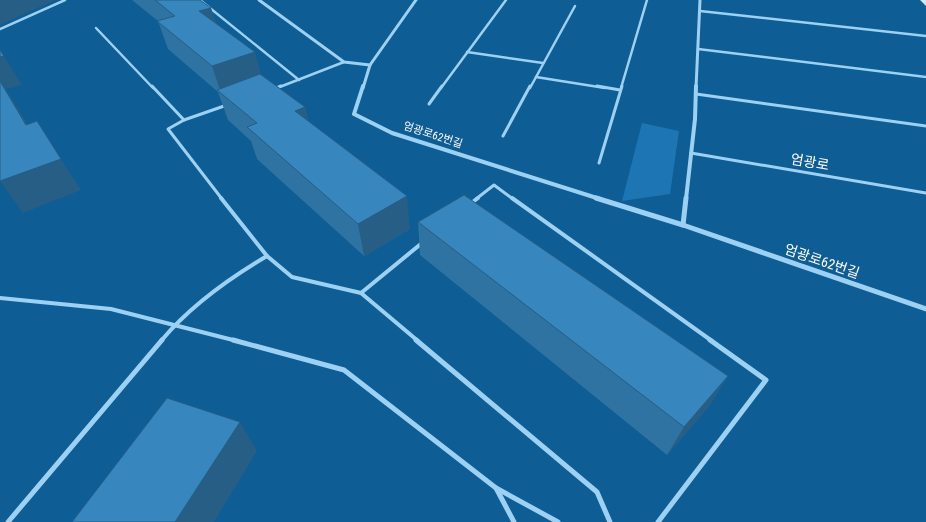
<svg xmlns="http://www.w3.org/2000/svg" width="926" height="522" font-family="'Roboto Condensed','Noto Sans KR',sans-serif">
<rect width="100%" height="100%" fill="#0f5d95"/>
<path fill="#1d76b3" d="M 642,123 L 679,131 L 670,194 L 622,201 Z"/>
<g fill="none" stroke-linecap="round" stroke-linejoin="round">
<g stroke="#9dd1f4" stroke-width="2.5">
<path d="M 200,0 L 299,80"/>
<path d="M 700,11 L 926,36"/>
<path d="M 96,28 L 153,88"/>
<path d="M 0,29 L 65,0"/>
<path d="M 698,49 L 926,77"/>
<path d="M 467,52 L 543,63"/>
<path d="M 536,77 L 605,88"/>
<path d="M 277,88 L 344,62"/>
<path d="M 441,88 L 506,0"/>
<path d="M 530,88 L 575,6"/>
<path d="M 621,88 L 647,0"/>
</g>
<g stroke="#9dd1f4" stroke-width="3">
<path d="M 152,86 L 184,120 L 168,129 L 222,199"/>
<path d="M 597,86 L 620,90"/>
<path d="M 274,89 L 281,86"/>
<path d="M 696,94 L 926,126"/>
<path d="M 429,104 L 442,86"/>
<path d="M 184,120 L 227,105"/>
<path d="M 503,136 L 530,86"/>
<path d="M 691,153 L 926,193"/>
<path d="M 599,163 L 622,86"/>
<path d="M 476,199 L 494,185 L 513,199"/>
</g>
<g stroke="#9dd1f4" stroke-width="4">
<path d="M 221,198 L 267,256 L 292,277 L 361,293 L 418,341"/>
<path d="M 512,198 L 712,341"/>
<path d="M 470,204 L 478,198"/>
<path d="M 361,293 L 422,243"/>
<path d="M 0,298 L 111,309 L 237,341"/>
<path d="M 161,341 C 190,306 228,279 267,256"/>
</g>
<g stroke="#9dd1f4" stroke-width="5">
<path d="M 233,340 L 344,370 L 496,488 L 558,522"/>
<path d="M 416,340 L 597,492 L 610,522"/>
<path d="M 496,488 L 514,522"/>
<path d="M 8,522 L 162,340"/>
<path d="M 658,522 L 766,380 L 710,340"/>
</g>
<g stroke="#9dd1f4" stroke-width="3">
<path d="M 259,0 L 344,62 L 370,65"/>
<path d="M 363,88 L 370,65 L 416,0"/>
<path d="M 696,88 L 700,0"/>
</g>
<g stroke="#9dd1f4" stroke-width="4">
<path d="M 363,86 L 354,114 L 392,133 L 600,199"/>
<path d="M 686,199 L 695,119 L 696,86"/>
</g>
<g stroke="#9dd1f4" stroke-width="5">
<path d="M 596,198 L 683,225 L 926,309"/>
<path d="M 683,225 L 686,198"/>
</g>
<path fill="#cde9fd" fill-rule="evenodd" d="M 920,0 L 926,0 L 926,6 Z"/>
</g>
<g fill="#2f73a3">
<path d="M 132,0 L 200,0 L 211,8 L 216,24 L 261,75 L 305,107 L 308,121 L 410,229 L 364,256 L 257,159 L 251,141 L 228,120 L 218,92 L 168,49 L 158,21 Z"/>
<path d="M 418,222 L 728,376 L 709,406 L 667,455 L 420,255 Z"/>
</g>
<g fill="#265e85">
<path d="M 0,0 L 55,0 L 0,25 Z"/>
<path d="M 211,8 L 220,35 L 199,11 Z"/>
<path d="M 255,52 L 263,81 L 221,93 L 212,66 Z"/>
<path d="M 4,56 L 22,85 L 6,89 L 47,156 L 26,125 L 0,81 L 0,57 Z"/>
<path d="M 305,107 L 312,138 L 295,111 Z"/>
<path d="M 61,159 L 81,190 L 23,213 L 0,181 Z"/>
<path d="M 407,196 L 410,229 L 364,256 L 358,224 Z"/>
<path d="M 728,376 L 709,406 L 667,455 L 684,427 Z"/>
<path d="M 240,422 L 257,451 L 214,522 L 175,522 Z"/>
</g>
<g fill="#3786be" stroke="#265e85">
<path d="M 155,0 L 200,0 L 211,8 L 199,11 L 255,52 L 212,66 L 157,21 L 175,16 Z"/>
<path d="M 0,50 L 4,56 L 0,57 Z"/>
<path d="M 260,74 L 305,107 L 295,111 L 407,196 L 358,224 L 247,127 L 257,123 L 217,90 Z"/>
<path d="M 0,81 L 26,125 L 37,121 L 61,159 L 0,181 Z"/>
<path d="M 464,195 L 728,376 L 684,427 L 418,222 Z"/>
<path d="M 167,398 L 240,422 L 175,522 L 72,522 Z"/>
</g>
<g text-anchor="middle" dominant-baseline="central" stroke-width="5" stroke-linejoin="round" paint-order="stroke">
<g font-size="11" fill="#fff" stroke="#0f5d95">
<text transform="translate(433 135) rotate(18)">엄광로62번길</text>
</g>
<g font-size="14" fill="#fff" stroke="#0f5d95">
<text transform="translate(810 162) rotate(10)">엄광로</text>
<text transform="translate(822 261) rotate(19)">엄광로62번길</text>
</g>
</g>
</svg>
